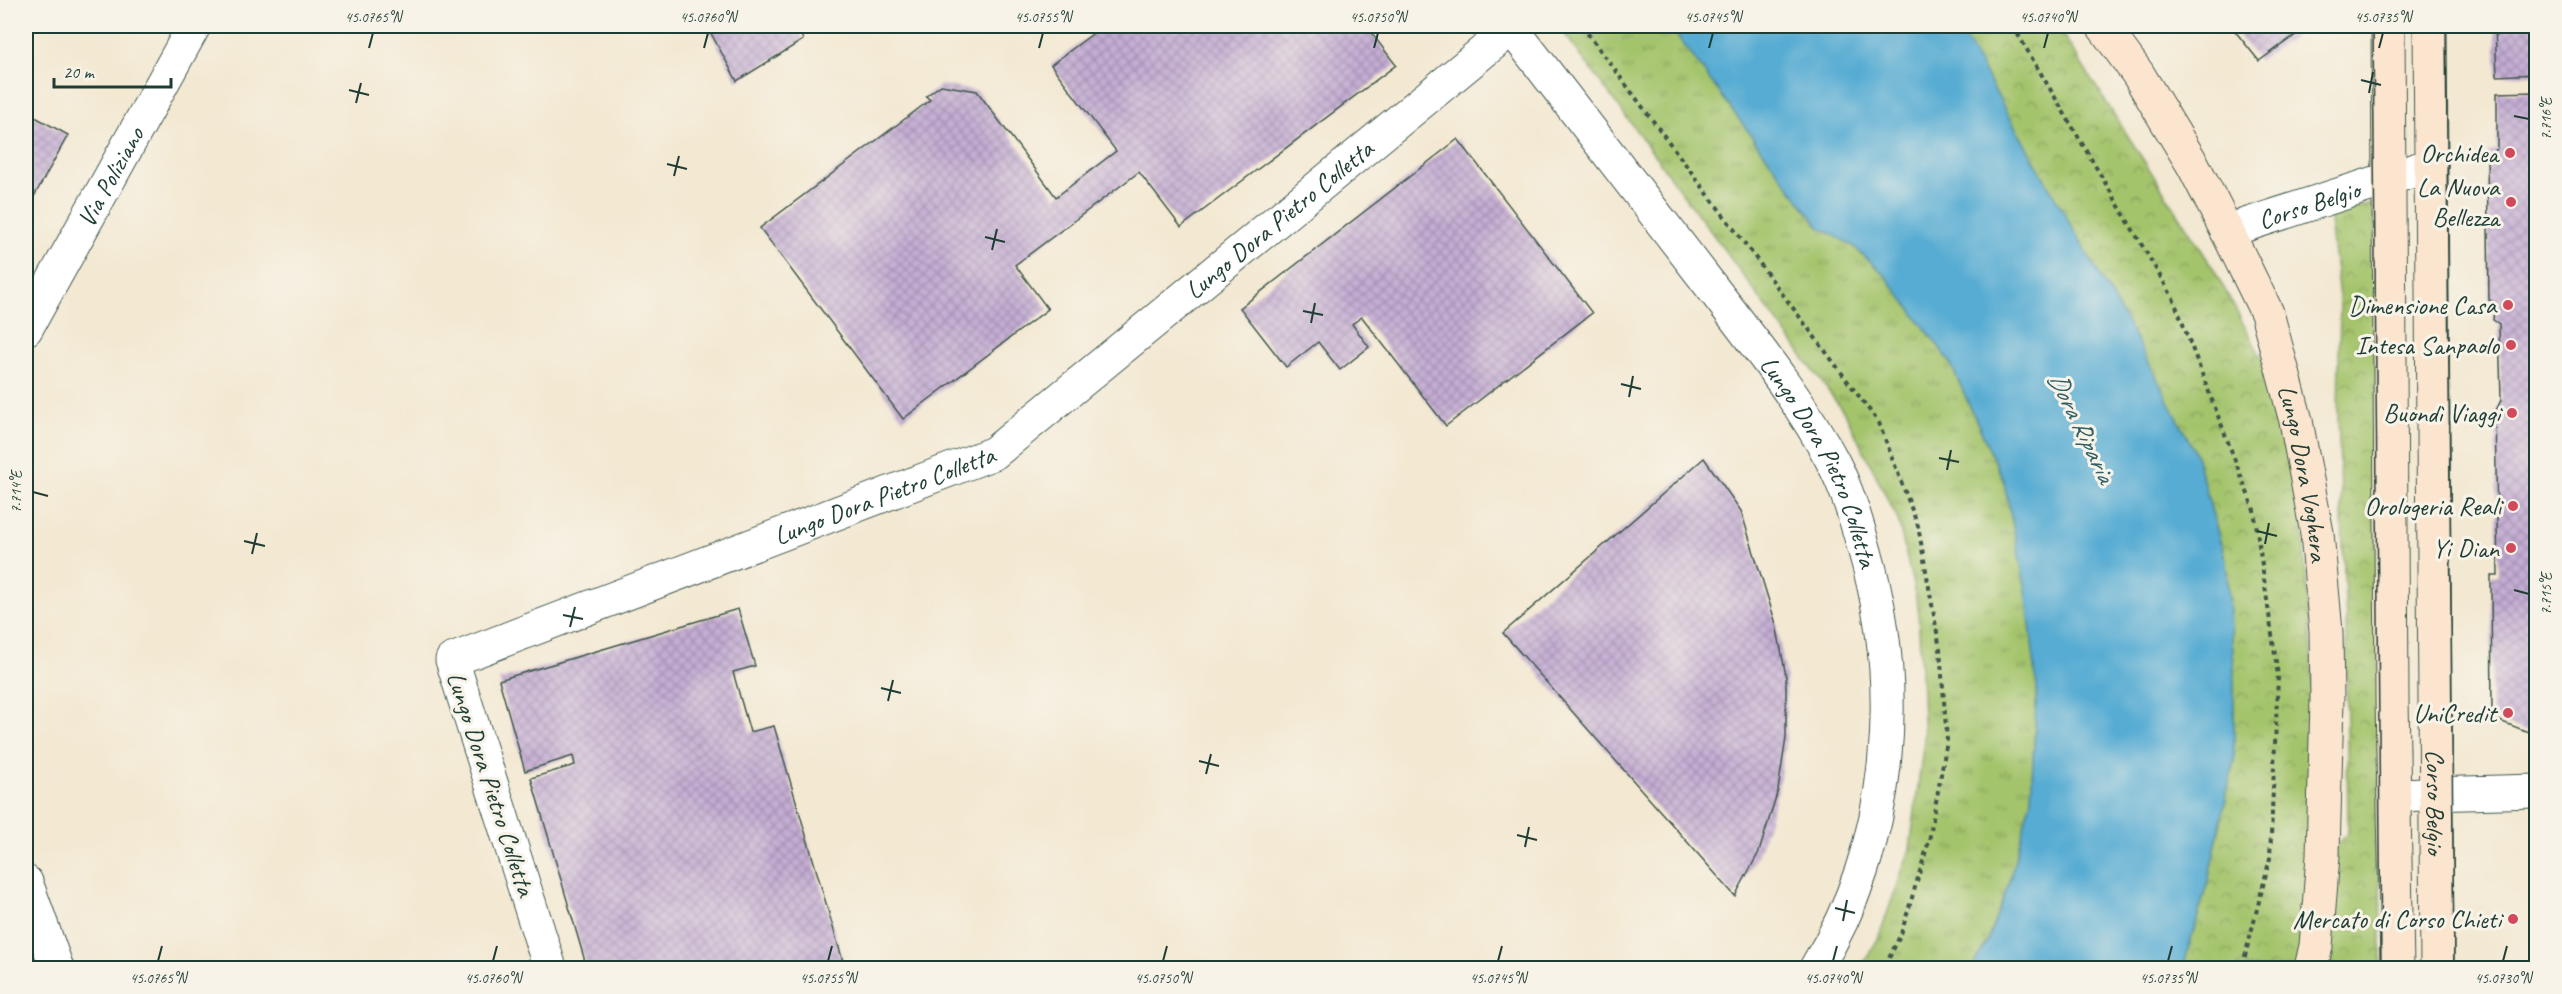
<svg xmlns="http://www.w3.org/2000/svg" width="2562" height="994" font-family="Caveat,sans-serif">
<defs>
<pattern id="grass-tufts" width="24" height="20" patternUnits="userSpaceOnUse" patternTransform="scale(1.5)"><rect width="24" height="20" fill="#a4c46c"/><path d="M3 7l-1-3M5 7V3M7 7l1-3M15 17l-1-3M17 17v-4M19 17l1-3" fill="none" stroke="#85a05a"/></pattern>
<pattern id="park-crowns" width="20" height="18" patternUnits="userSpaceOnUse" patternTransform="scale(1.5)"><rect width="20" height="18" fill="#a4c46c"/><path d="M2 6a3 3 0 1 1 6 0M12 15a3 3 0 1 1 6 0" fill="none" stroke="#85a05a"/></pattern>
<pattern id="building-cross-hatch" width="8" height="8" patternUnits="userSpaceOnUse" patternTransform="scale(1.5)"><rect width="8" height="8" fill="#c5add4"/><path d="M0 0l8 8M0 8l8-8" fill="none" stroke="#9f8ead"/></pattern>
</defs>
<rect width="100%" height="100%" fill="#f7f3e8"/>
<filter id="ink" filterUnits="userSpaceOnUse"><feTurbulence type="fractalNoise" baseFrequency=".0167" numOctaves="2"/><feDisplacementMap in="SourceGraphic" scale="12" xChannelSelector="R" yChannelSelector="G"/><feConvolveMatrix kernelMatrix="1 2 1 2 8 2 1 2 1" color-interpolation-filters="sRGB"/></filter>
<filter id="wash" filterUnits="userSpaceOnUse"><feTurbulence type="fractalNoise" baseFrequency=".008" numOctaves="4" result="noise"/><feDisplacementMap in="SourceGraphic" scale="24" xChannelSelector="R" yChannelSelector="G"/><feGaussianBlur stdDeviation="1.35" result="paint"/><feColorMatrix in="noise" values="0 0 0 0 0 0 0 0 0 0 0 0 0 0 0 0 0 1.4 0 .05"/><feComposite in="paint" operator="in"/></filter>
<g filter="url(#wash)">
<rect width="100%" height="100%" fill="#f3e8d1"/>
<path fill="url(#grass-tufts)" stroke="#628050" stroke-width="1.5" d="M 1559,26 L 1670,26 L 1819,227 L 1852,245 L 1884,274 L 1949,360 L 2004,482 L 2026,589 L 2037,687 L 2031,799 L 2008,886 L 1988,939 L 1972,968 L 1861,968 L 1878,939 L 1910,849 L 1924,740 L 1918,607 L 1898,520 L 1846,415 Z"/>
<path fill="url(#park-crowns)" stroke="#628050" stroke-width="1.5" d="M 1958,26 L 2057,26 L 2213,268 L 2296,421 L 2324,855 L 2348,834 L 2346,625 L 2338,414 L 2340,306 L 2329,212 L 2375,204 L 2381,968 L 2183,968 L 2208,881 L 2234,761 L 2234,666 L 2226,562 L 2195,452 L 2146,359 Z"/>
<path fill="#57acd3" stroke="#3b7484" stroke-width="1.5" d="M 1670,26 L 1958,26 L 2147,359 L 2195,452 L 2226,562 L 2234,666 L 2234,761 L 2208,881 L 2183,968 L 1972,968 L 1988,939 L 2008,886 L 2031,799 L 2037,687 L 2026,589 L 2004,482 L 1949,360 L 1884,274 L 1852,245 L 1819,227 Z"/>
<g id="blocks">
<g fill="url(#building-cross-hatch)">
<path d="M 707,26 L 798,26 L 803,40 L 737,81 Z"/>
<path d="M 1103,26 L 1366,26 L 1396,65 L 1181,227 L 1139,172 L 1015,265 L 1048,309 L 903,419 L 760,228 L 930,100 L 926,96 L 941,85 L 977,91 L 1056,197 L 1116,151 L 1051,65 Z"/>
<path d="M 2231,26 L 2308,26 L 2259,61 Z"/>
<path d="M 2495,26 L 2536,26 L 2536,74 L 2497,76 Z"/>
<path d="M 2536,92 L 2536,735 L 2492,718 L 2491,576 L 2498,576 L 2495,413 L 2501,400 L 2499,324 L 2493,320 L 2495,302 L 2489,300 L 2487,153 L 2497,149 L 2497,93 Z"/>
<path d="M 26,112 L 68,135 L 26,211 Z"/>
<path d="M 1458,139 L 1592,313 L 1446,426 L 1362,317 L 1352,324 L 1369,347 L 1340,370 L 1318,342 L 1286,367 L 1240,308 Z"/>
<path d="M 1704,458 L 1741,511 L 1776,624 L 1786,676 L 1786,738 L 1778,790 L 1759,852 L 1735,896 L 1503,633 Z"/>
<path d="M 738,609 L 755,666 L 733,672 L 750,732 L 774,726 L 845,968 L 587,968 L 531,778 L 575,765 L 573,756 L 525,771 L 499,680 Z"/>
</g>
</g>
</g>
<g filter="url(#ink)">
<use href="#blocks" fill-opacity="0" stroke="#3f574c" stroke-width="1.5"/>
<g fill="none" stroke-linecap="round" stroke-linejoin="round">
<g stroke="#3f574c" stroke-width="35">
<g id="street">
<path id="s1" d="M 1510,26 C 1576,111 1642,196 1707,281 C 1752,340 1799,398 1833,462 C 1847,489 1856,520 1864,548 C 1905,688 1893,843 1816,968"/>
<path id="s2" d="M 2227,231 L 2431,165"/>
<path id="s3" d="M 26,329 L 194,26"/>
<path d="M 2394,795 L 2536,791"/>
<path d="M 26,882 L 57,968"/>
<path id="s4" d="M 550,968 L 452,660 L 994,453 L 1512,28"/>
</g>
</g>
<g stroke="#3f574c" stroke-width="35">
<g id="secondary">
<path id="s5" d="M 2103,26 L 2138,74 L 2193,165 L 2227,231 L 2267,313 L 2296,421 L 2317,533 L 2326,632 L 2327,699 L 2323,856 L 2316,946 L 2311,968"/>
<path d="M 2388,26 L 2392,698 L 2397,968"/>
<path id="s6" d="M 2430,26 L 2437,968"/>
</g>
</g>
<g stroke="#3f574c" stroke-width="4" stroke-dasharray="4.5 4.5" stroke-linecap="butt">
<path d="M 1582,26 L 1879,423 L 1918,526 L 1940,649 L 1947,741 L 1929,841 L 1901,934 L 1884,968"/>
<path d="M 2013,26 L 2173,298 L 2254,510 L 2278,676 L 2270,858 L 2242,968"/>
</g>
<use href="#street" stroke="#fff" stroke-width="33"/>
<use href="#secondary" stroke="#fce5cf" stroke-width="33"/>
<g stroke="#1f3d34" stroke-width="1.5">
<path d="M 2373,26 L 2381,968"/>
<path d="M 2446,26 L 2454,968"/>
</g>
</g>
</g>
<path fill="none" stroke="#1f3d34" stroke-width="2" d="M 369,48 L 373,33M 704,48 L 708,33M 1039,48 L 1043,33M 1374,48 L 1378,33M 1709,48 L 1713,33M 2044,48 L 2048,33M 2379,48 L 2383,33M 2361,80 L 2381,85M 349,90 L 369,95M 2369,93 L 2373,72M 356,103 L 361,83M 2514,116 L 2529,119M 667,164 L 687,169M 674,176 L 679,156M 985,237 L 1005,242M 992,250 L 997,229M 1303,311 L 1323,315M 1311,323 L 1315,303M 1621,384 L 1641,389M 1629,397 L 1633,376M 1939,458 L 1959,462M 1947,470 L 1951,450M 33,492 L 48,496M 2257,531 L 2277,536M 244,541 L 265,546M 2265,544 L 2269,523M 252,554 L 257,533M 2514,590 L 2529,594M 563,615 L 583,619M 570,627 L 575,607M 881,688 L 901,693M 888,701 L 893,680M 1199,761 L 1219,766M 1206,774 L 1211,754M 1517,835 L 1537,840M 1525,847 L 1529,827M 1835,908 L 1855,913M 1843,921 L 1847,900M 158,961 L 162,946M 493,961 L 497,946M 828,961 L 832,946M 1163,961 L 1167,946M 1498,961 L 1502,946M 1833,961 L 1837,946M 2168,961 L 2172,946M 2503,961 L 2507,946"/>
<g fill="#d1495b" stroke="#f7f3e8" stroke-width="2">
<circle cx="2510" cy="153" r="6"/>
<circle cx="2511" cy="202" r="6"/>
<circle cx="2508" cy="305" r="6"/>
<circle cx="2511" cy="345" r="6"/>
<circle cx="2512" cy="413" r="6"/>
<circle cx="2513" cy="506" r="6"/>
<circle cx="2511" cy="548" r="6"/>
<circle cx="2508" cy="713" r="6"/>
<circle cx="2513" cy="919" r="6"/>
</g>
<g text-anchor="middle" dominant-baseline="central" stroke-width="6" stroke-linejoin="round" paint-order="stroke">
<g font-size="26" fill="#1f3d34" stroke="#f7f3e8" text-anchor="end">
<text x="2498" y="153">Orchidea</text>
<text x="2499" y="187">La Nuova<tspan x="2499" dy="30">Bellezza</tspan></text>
<text x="2496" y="305">Dimensione Casa</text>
<text x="2499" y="345">Intesa Sanpaolo</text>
<text x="2500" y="413">Buondì Viaggi</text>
<text x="2501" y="506">Orologeria Reali</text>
<text x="2499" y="548">Yi Dian</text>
<text x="2496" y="713">UniCredit</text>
<text x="2501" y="919">Mercato di Corso Chieti</text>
</g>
<g font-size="26" fill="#1f3d34" stroke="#f7f3e8">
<text stroke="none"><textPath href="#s3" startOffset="174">Via Poliziano</textPath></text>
<text stroke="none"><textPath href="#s2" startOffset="86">Corso Belgio</textPath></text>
<text stroke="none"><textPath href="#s4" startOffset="1272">Lungo Dora Pietro Colletta</textPath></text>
<text stroke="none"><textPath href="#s1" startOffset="537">Lungo Dora Pietro Colletta</textPath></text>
<text stroke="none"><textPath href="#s5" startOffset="496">Lungo Dora Voghera</textPath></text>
<text stroke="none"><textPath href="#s4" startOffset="786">Lungo Dora Pietro Colletta</textPath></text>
<text transform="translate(491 784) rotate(72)">Lungo Dora Pietro Colletta</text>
<text stroke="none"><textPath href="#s6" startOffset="776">Corso Belgio</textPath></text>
</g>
<g font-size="27" font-style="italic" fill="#305e64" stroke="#f7f3e8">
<text transform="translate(2082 427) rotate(64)">Dora Riparia</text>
</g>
</g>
<rect width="2562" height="994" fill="none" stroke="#f7f3e8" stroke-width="66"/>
<path d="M54 78v9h117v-9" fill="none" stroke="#1f3d34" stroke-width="3"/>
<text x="63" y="78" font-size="18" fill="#1f3d34" stroke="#f7f3e8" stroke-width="4.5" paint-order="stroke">20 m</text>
<rect x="33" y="33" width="2496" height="928" fill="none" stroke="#1f3d34" stroke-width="2"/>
<g font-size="15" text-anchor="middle" fill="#1f3d34">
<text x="373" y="22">45.0765°N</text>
<text x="708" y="22">45.0760°N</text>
<text x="1043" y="22">45.0755°N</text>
<text x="1378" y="22">45.0750°N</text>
<text x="1713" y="22">45.0745°N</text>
<text x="2048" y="22">45.0740°N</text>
<text x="2383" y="22">45.0735°N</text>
<text transform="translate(2546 119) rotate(-90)" y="5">7.716°E</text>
<text transform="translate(16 492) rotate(-90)" y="5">7.714°E</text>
<text transform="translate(2546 594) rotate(-90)" y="5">7.715°E</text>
<text x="158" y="983">45.0765°N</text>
<text x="493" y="983">45.0760°N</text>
<text x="828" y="983">45.0755°N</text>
<text x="1163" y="983">45.0750°N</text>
<text x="1498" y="983">45.0745°N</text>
<text x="1833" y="983">45.0740°N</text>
<text x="2168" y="983">45.0735°N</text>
<text x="2503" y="983">45.0730°N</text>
</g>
</svg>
